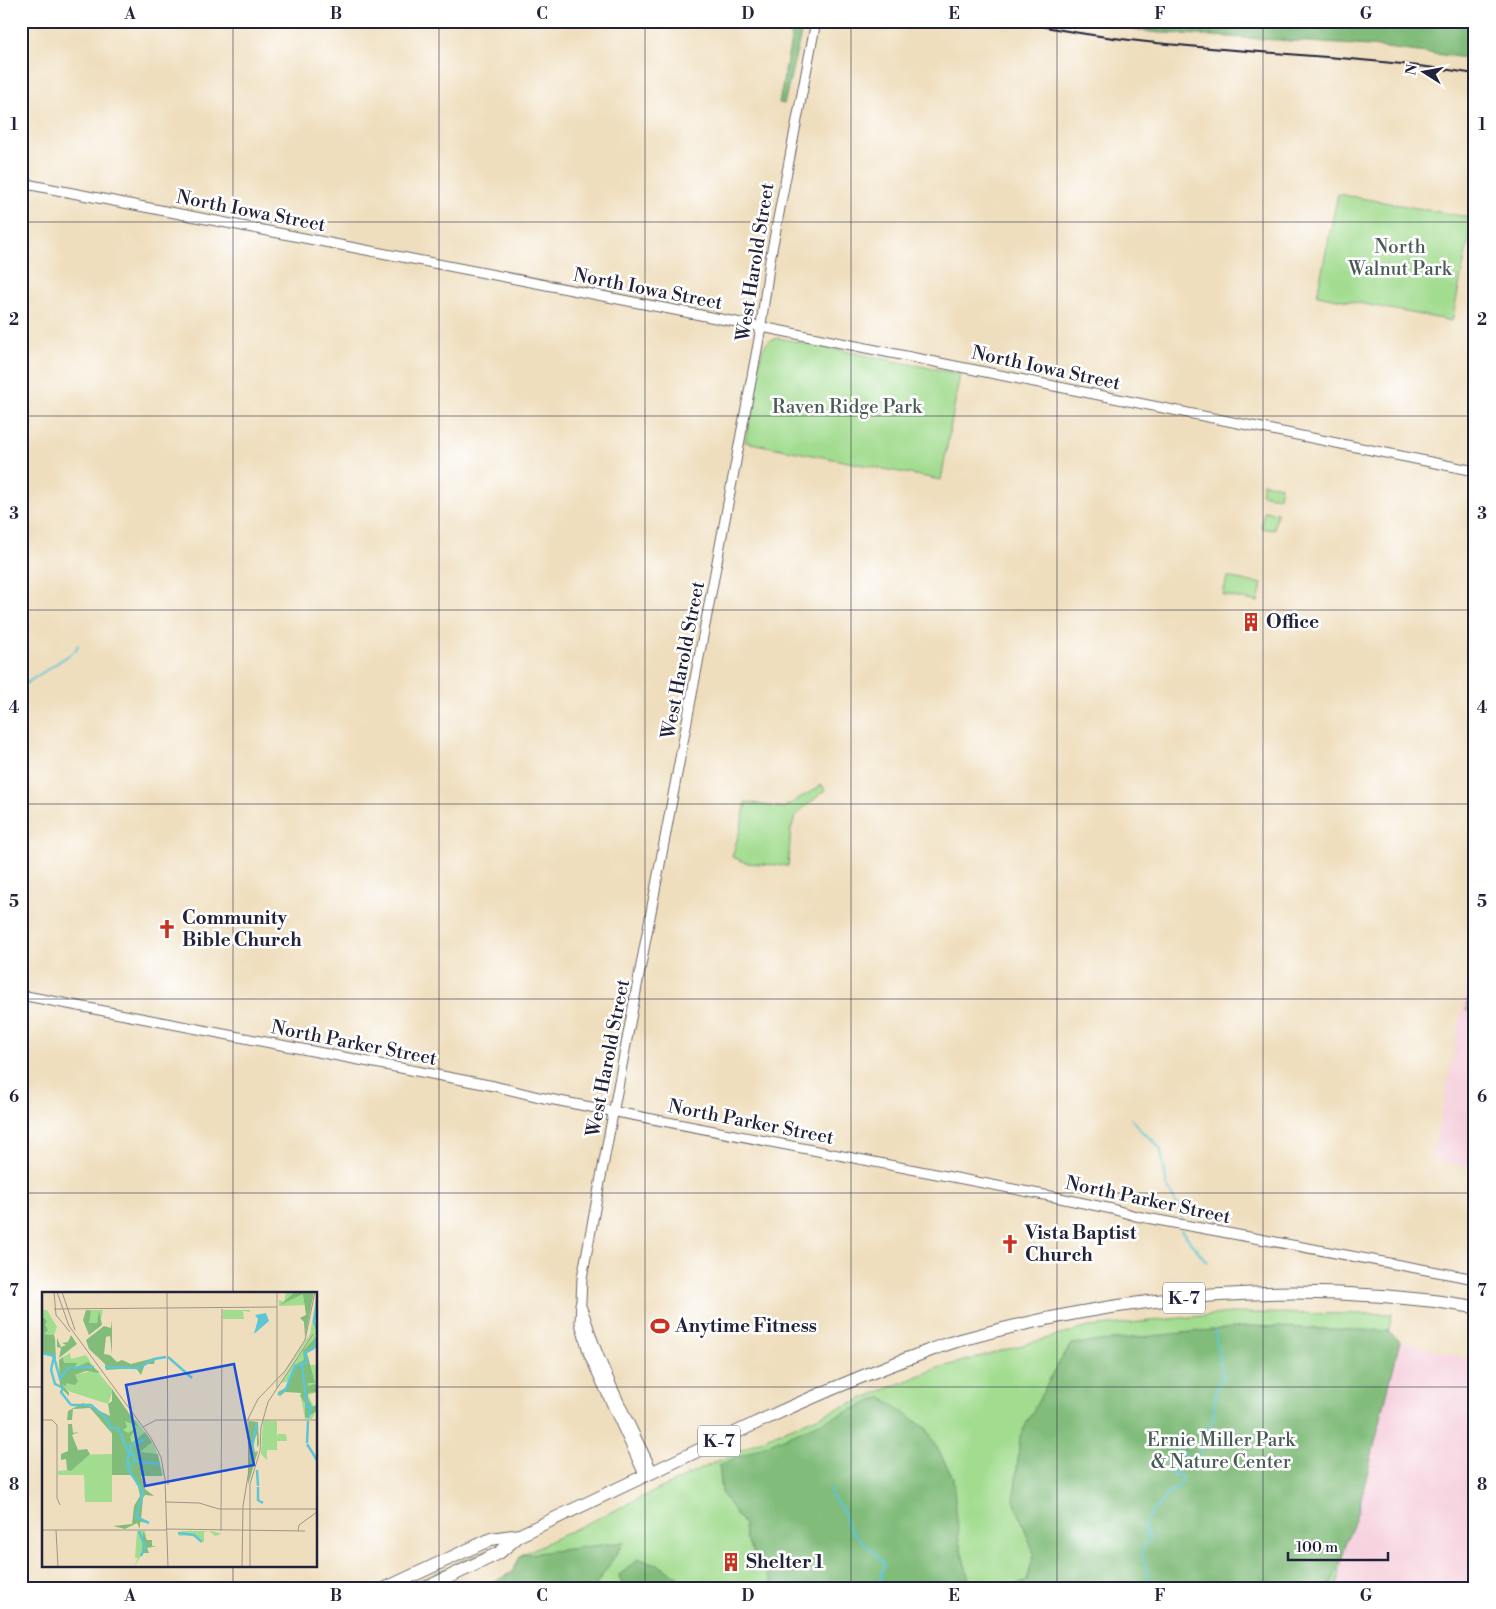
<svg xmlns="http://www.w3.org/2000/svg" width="1496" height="1609" font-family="'Libre Bodoni',serif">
<rect width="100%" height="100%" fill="#fff"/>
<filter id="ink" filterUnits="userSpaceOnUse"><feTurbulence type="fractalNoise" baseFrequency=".02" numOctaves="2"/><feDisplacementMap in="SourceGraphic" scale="10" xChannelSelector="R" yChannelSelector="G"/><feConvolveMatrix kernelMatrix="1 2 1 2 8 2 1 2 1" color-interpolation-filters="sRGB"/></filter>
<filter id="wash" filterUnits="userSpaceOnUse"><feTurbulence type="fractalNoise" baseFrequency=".0096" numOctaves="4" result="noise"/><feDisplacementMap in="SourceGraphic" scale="20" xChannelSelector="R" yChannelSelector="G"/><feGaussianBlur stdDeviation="1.12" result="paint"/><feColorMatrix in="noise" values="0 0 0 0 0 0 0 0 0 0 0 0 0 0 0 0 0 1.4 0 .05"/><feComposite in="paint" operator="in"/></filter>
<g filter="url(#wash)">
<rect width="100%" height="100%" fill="#efdebd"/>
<g fill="#f5cfdc">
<path d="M 1475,944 L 1475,1168 L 1432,1159 Z"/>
<path d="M 1386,1337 L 1463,1358 L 1475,1355 L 1475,1588 L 1336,1588 Z"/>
</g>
<g fill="#a2dc8f" stroke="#627f65">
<path d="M 1338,194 L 1473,218 L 1452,321 L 1317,295 Z"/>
<path d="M 779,338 L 960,374 L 941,480 L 745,442 L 762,351 C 765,343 770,339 779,338 Z"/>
<path d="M 1263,483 L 1281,486 L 1279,497 L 1261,494 Z"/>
<path d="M 1264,511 L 1277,513 L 1274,530 L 1261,528 Z"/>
<path d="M 1227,577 L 1262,584 L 1258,602 L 1223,595 Z"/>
<path d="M 822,785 L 825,790 L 796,815 L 791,829 L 788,866 L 747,863 L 732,857 L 741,826 L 746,802 L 783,808 Z"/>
<path d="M 1475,967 L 1475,1012 L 1466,1010 Z"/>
<path d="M 1232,1313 L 1392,1314 L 1336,1588 L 515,1588 L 521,1555 L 768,1437 L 938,1368 L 1089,1327 Z"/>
<path d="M 491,1548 L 411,1588 L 403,1588 Z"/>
</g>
<g fill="#81bc7a" stroke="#526f5a">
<path d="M 793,21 L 804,21 L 784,104 L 779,103 L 790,45 Z"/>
<path d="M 1089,21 L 1475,21 L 1475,59 L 1370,46 L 1151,32 Z"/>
<path d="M 1252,1326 L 1387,1331 L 1400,1341 L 1358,1511 L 1330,1588 L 1010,1588 L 1027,1581 L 1034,1554 L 1014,1500 L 1020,1436 L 1055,1369 L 1071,1344 Z"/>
<path d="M 882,1397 L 927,1429 L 953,1478 L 959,1541 L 969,1580 L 990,1588 L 775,1588 L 745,1538 L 744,1525 L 722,1494 L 719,1465 Z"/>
<path d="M 624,1542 L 594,1588 L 484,1588 L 512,1572 L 521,1555 Z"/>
<path d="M 639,1559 L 657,1564 L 694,1588 L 623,1588 L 619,1575 Z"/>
</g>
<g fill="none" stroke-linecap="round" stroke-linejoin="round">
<g stroke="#5cc6d7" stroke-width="2">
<path d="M 21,687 L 75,651 L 78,645"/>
<path d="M 1131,1118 L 1140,1130 L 1154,1141 L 1161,1150 L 1167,1187 L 1181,1211 L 1182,1219"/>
<path d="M 1181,1230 L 1207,1262"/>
<path d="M 830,1488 C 831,1501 835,1499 841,1508 C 845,1513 844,1521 848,1526 C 858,1541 873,1549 884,1564 L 878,1588"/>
<path d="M 1141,1588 L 1149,1579 C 1146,1558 1135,1558 1149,1538 L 1143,1527 L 1146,1525 L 1151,1512 L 1157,1508 L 1165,1499 L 1166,1495 C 1174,1490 1181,1488 1182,1478 L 1177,1474 L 1172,1474 L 1169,1471 L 1176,1470 L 1179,1467 L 1173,1456 L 1175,1452 L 1183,1452 L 1189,1463 L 1196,1460 L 1200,1450 L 1203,1435 L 1212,1422 L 1217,1387 L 1224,1375 L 1220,1366 L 1215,1331"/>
</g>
</g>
</g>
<g filter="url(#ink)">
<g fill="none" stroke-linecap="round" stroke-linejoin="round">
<g stroke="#6a6468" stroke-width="11">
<g id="secondary">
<path d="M 21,183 L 762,327 L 1475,471"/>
<path d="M 21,995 L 494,1086 L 539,1097 L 1060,1198 L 1112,1209 L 1136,1216 L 1475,1279"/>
<path d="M 580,1304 C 587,1319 590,1334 596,1349 C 611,1388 631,1427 650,1466 L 649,1474 L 642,1470 L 589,1355 L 580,1323 L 582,1278 L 759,339 L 770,260 L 816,21"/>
</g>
</g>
<g stroke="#6a6468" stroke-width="14">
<g id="highway">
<path d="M 386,1588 L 491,1539 L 520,1535"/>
<path d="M 426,1588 L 499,1553 L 520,1535 C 599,1498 677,1460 756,1423 C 805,1400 854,1379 904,1360 C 922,1354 939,1346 957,1341 C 1126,1293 1300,1279 1475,1307"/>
</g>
</g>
<use href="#secondary" stroke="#fff" stroke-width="9"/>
<use href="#highway" stroke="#fff" stroke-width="12"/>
<path stroke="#22223b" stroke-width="2" d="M 1017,21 C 1167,55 1323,49 1475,74"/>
</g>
</g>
<path fill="none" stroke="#22223b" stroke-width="1" stroke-opacity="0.55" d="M 233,21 L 233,1293M 439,21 L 439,1588M 645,21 L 645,1588M 851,21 L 851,1588M 1057,21 L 1057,1588M 1263,21 L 1263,1588M 21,222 L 1475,222M 21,416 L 1475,416M 21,610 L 1475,610M 21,804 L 1475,804M 21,999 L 1475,999M 21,1193 L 1475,1193M 21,1387 L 44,1387M 316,1387 L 1475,1387M 233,1565 L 233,1588"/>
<defs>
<g id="building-bare" transform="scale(1.5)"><path d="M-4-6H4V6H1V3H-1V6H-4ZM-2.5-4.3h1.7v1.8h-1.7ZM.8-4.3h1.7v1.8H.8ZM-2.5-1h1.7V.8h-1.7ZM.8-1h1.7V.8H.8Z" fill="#c8321e" stroke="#fff" stroke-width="2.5" paint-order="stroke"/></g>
<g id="church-bare" transform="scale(1.5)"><path d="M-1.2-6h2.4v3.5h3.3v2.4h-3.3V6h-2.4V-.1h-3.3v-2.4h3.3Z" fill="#c8321e" stroke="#fff" stroke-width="2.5" paint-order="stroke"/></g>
<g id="stadium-bare" transform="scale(1.5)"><path d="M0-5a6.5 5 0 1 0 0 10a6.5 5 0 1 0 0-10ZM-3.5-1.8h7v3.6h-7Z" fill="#c8321e" stroke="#fff" stroke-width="2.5" paint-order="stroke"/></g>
</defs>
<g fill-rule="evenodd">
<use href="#building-bare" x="1251" y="622"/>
<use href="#church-bare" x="167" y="929"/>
<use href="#church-bare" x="1010" y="1244"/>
<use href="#stadium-bare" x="660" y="1326"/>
<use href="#building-bare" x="731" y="1562"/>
</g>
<g text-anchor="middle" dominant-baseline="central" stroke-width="5" stroke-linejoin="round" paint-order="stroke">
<g fill="#fff" stroke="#646476" stroke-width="1">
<rect x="1163" y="1282.5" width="42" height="31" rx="4"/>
<rect x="698" y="1425.5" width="42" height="31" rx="4"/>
</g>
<g font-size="18" font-weight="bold" fill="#22223b">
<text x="1184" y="1298">K-7</text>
<text x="719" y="1441">K-7</text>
</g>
<g font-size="19" fill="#22223b" stroke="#fff">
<text transform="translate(251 211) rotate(11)">North Iowa Street</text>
<text transform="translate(755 262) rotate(-81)">West Harold Street</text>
<text transform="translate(648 289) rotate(11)">North Iowa Street</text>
<text transform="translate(1046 368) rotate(12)">North Iowa Street</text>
<text transform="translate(683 660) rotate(-79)">West Harold Street</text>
<text transform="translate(354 1043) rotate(11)">North Parker Street</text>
<text transform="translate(608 1058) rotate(-79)">West Harold Street</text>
<text transform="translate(751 1122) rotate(11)">North Parker Street</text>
<text transform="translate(1148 1200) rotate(12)">North Parker Street</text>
</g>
<g font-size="19" fill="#485a54" stroke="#fff">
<text x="1400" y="247">North<tspan x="1400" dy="22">Walnut Park</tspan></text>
<text x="847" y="407">Raven Ridge Park</text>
<text x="1221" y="1440">Ernie Miller Park<tspan x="1221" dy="22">&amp; Nature Center</tspan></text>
</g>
<g font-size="19" font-weight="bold" fill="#22223b" stroke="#fff" text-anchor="start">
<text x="1266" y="622">Office</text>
<text x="182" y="918">Community<tspan x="182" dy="22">Bible Church</tspan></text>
<text x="1025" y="1233">Vista Baptist<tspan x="1025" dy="22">Church</tspan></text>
<text x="675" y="1326">Anytime Fitness</text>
<text x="746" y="1562">Shelter 1</text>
</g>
</g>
<g transform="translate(42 1292)">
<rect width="275" height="275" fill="#efdebd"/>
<path d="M 244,0 L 263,0 L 262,13 L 237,14 L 237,8 L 242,10 ZM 275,0 L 275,46 L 268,60 L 264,60 L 266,73 L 275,73 L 275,100 L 266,103 L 274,119 L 270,127 L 263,127 L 258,100 L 245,96 L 248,89 L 239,91 L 273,38 L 236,91 L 236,90 L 268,42 ZM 0,18 L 5,18 L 15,35 L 12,43 L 2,42 ZM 44,18 L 61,18 L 58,32 L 57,24 L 55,31 L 47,31 ZM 181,18 L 208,18 L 208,20 L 201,19 L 202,27 L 181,27 ZM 28,61 L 29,67 L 44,63 L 51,74 L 47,72 L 31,76 L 22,71 L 21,65 ZM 54,78 L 71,98 L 66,112 L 26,99 L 19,91 L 23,95 L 23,90 L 33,83 ZM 58,128 L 94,128 L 112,153 L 122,183 L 70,183 L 70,210 L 43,210 L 42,183 L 16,183 L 16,179 L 25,178 L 25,163 L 70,162 L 70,142 ZM 221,128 L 235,129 L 235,146 L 236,142 L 244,142 L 245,149 L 235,149 L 235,158 L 225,158 L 225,168 L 219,162 ZM 95,239 L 103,239 L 104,244 L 107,241 L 103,244 L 105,260 L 101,261 L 92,275 L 96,266 L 93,266 ZM 140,239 L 170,239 L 180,242 L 173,244 L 167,239 L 162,240 L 162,250 L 158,250 L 152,243 L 136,244 Z" fill="#a2dc8f"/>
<path d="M 253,0 L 272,0 L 263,45 L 262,30 L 258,26 L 264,23 L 261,2 L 238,13 ZM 44,18 L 49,19 L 47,31 L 55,31 L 57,19 L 60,33 L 47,43 L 41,28 ZM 1,25 L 5,29 L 3,33 L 6,38 L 2,42 L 12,43 L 13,47 L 14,68 L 12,69 L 10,64 L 0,60 ZM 70,28 L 70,63 L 68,44 L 64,45 L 62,62 L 68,63 L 75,70 L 80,68 L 89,72 L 112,66 L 124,65 L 113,67 L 112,72 L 103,72 L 99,83 L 94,76 L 64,78 L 63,72 L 47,57 L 44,48 L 62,34 L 69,36 ZM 29,43 L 35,52 L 17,66 L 19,56 L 15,55 L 15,46 L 19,55 L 24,53 L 20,51 L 26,50 ZM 275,44 L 275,55 L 265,61 L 273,91 L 266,91 L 266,94 L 273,92 L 275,97 L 275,100 L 266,101 L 266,107 L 270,115 L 274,113 L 275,119 L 263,126 L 263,111 L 258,104 L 260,101 L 243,100 L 238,104 L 236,100 L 245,95 L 252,74 L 262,68 L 261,59 ZM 21,65 L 22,71 L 35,71 L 32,76 L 46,70 L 58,81 L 44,79 L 33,83 L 36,89 L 33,93 L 24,91 L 24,95 L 20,92 L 27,101 L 27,104 L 18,95 L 17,68 ZM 70,97 L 96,134 L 83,129 L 85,135 L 81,138 L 86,141 L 95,136 L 88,145 L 90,151 L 103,140 L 110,150 L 98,160 L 116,162 L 120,184 L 99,184 L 103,197 L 112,204 L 103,203 L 101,206 L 99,228 L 108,231 L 98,230 L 98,237 L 95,231 L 83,237 L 71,234 L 90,232 L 92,214 L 98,204 L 95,190 L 88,183 L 70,183 L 70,141 L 48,116 L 31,117 L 30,128 L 25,128 L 26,119 L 41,111 L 68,124 L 66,112 L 70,109 ZM 207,129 L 216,130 L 217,152 L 215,156 L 215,142 L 211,151 L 213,160 L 216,159 L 206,193 ZM 26,132 L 30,132 L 31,141 L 37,140 L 30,143 L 36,158 L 45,157 L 48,162 L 29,179 L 25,178 L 24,167 L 19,168 L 19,162 L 26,159 ZM 101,239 L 105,248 L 110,248 L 110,254 L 115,254 L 105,256 L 107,261 L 101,261 L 100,264 Z" fill="#81bc7a"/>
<path d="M 224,21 L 227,29 L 212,42 L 216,27 L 213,23 Z" fill="#5cc6d7"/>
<path fill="none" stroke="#5cc6d7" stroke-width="2.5" d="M 275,9 L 272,30 L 275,37M 0,61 L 12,64 L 9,78 L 13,92 L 21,96 L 19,100 L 29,113M 12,65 L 18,87 L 26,76 L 52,75M 126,65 L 150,86M 260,72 L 265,115 L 269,115 L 266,126M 63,75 L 97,76 L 112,67 L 124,65M 236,103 L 244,97 L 253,74 L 265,70 L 263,61 L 272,56 L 275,46M 29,113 L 49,113 L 64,126 L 69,136 L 76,136 L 87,162 L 85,169 L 90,175 L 87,172 L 85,175 L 101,200 L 94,225 L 107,231M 265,151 L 266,129M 265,152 L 275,168M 89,161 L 88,154 L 103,147M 87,162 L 92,162 L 92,169 L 118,172M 212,172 L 209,161 L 215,131M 215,178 L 216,194M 216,195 L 216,208 L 221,211M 97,239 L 103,255 L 99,264M 136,241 L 152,243 L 160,250"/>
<path fill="none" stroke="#9d9389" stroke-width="1" d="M 12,0 L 14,23 L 28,40M 15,0 L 27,34 L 109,146 L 119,165 L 123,187 L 126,275M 20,0 L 33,38M 125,0 L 126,193M 12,17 L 235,15M 235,96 L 235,0M 0,128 L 10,128 L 15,133 L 15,206 L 18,213M 101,135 L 114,128 L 275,128M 124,210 L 157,211 L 177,217 L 275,217M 124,237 L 263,239M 0,238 L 124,238M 14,238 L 16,275M 179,239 L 180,17M 256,239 L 257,233 L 275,220M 200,275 L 201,214 L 207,178 L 206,127 L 216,107 L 243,79 L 263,48 L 273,0M 208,275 L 208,192 L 218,159 L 219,135 L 226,110 L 271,42"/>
<path fill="#1d4ed8" fill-opacity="0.15" stroke="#1d4ed8" stroke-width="2.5" d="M 192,72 L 212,173 L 103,194 L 84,93 Z"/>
<rect width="275" height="275" fill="none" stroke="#22223b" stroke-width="2.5"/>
</g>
<rect width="1496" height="1609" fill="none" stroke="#fff" stroke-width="55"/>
<g transform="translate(1424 72) rotate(281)" stroke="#ffffff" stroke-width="4" paint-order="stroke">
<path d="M0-4L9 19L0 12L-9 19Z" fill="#22223b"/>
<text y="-8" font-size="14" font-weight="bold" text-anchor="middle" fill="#22223b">N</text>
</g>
<path d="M1288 1552v8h100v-8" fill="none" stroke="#22223b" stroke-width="2.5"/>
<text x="1296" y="1552" font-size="15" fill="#22223b" stroke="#ffffff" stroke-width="4" paint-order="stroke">100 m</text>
<rect x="28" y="28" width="1440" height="1554" fill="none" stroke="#22223b" stroke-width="2"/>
<g font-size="16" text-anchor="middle" font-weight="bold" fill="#22223b">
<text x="130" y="19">A</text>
<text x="336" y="19">B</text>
<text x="542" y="19">C</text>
<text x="748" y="19">D</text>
<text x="954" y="19">E</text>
<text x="1160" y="19">F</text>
<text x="1366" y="19">G</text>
<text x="14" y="130">1</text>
<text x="1482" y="130">1</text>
<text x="14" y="325">2</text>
<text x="1482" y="325">2</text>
<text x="14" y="519">3</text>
<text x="1482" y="519">3</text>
<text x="14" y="713">4</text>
<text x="1482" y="713">4</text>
<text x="14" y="907">5</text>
<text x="1482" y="907">5</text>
<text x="14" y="1102">6</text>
<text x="1482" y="1102">6</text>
<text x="14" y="1296">7</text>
<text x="1482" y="1296">7</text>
<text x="14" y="1490">8</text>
<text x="1482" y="1490">8</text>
<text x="130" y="1601">A</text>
<text x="336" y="1601">B</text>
<text x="542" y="1601">C</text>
<text x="748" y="1601">D</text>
<text x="954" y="1601">E</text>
<text x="1160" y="1601">F</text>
<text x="1366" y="1601">G</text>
</g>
</svg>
